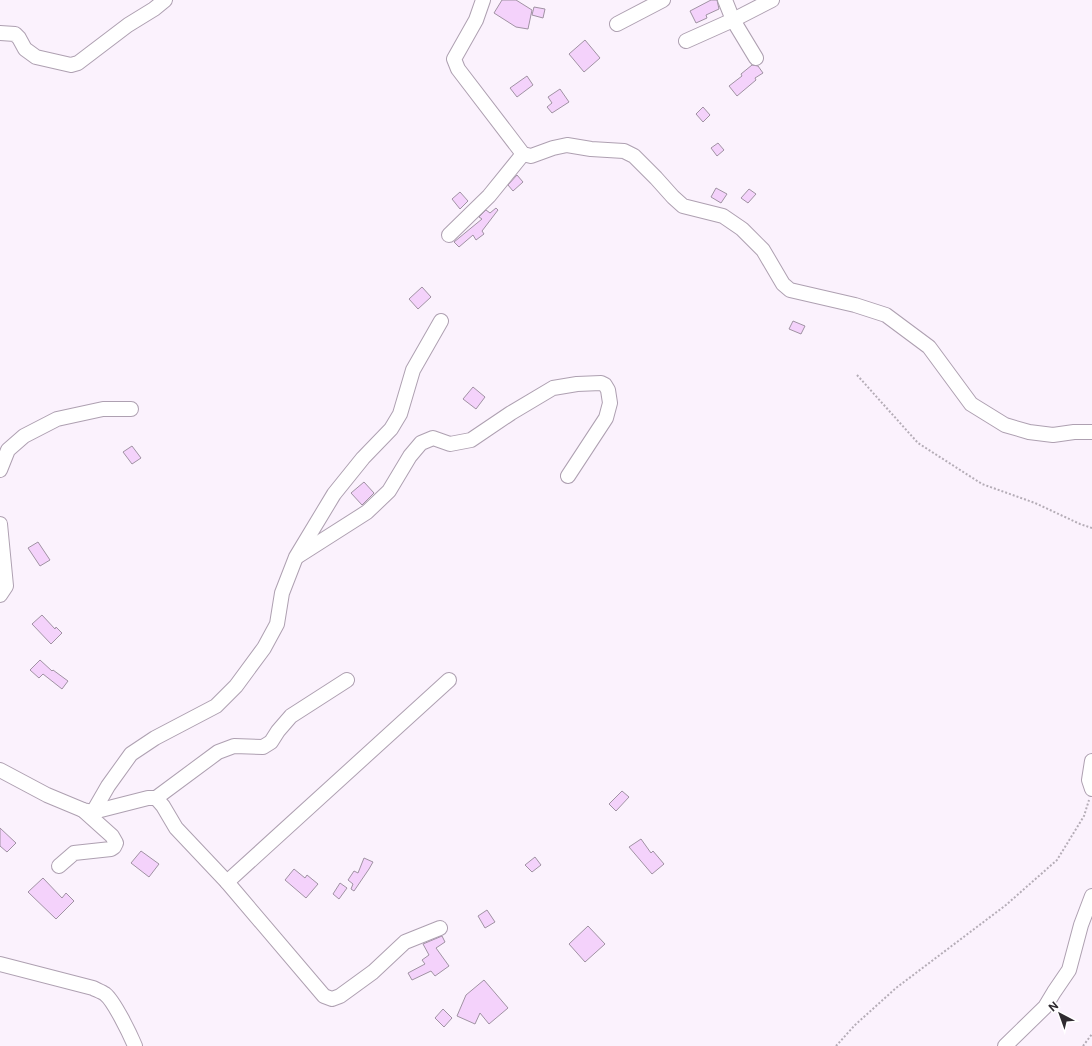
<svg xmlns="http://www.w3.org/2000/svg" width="1092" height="1046" font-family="'Public Sans',sans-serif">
<rect width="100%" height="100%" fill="#fbf2fd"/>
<g fill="#f4d2fb" stroke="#a092a3">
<path d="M 502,0 L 516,0 L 532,10 L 528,29 L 516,27 L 494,13 Z"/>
<path d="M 711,0 L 717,0 L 719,9 L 706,15 L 707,18 L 696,23 L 690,11 Z"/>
<path d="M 534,7 L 545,9 L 543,18 L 532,15 Z"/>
<path d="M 585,40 L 600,58 L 584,72 L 569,54 Z"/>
<path d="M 752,65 L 758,66 L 763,73 L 755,78 L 756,80 L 737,96 L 729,86 L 742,76 L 741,74 Z"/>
<path d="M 527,76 L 533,85 L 517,97 L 510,88 Z"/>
<path d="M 560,89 L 569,102 L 552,113 L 547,107 L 552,103 L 548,97 Z"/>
<path d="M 703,107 L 710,115 L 703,122 L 696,114 Z"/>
<path d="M 718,143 L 724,150 L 717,156 L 711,148 Z"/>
<path d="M 517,175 L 523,182 L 513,191 L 508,185 Z"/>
<path d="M 716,188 L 727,194 L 721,203 L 711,197 Z"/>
<path d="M 749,189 L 756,194 L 748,203 L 741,198 Z"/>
<path d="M 460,192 L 468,201 L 460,209 L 452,199 Z"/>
<path d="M 496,208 L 498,210 L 482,231 L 484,234 L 476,240 L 473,235 L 459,247 L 454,242 L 482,219 L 479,217 L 486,210 L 490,213 Z"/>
<path d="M 422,287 L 431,297 L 418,309 L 409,299 Z"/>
<path d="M 793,321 L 805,326 L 801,334 L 789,329 Z"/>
<path d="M 473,387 L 485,397 L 476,409 L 463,399 Z"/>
<path d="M 132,446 L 141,458 L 132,464 L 123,452 Z"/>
<path d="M 364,482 L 374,493 L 362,505 L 351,493 Z"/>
<path d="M 38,542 L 50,560 L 40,566 L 28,548 Z"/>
<path d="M 42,615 L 55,629 L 56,627 L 62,633 L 51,644 L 32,624 Z"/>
<path d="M 40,660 L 52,671 L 53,670 L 68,681 L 62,689 L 43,674 L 39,678 L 30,670 Z"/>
<path d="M 622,791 L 629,797 L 616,811 L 609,804 Z"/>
<path d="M 0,828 L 16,843 L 7,852 L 0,846 Z"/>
<path d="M 641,839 L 651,853 L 653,851 L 664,864 L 652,874 L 629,847 Z"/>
<path d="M 141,851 L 159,864 L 149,877 L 131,863 Z"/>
<path d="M 535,857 L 541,865 L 532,872 L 525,865 Z"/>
<path d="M 364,858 L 373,862 L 369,869 L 354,891 L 351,889 L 353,884 L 348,880 L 354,871 L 358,873 Z"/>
<path d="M 294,869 L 305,878 L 307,875 L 318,884 L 306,898 L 285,880 Z"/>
<path d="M 43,878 L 62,898 L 66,893 L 74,901 L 56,919 L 28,892 Z"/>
<path d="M 340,883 L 347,888 L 339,899 L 333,894 Z"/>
<path d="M 487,910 L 495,922 L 485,928 L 478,916 Z"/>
<path d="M 588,926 L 605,944 L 585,962 L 569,944 Z"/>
<path d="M 442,936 L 445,942 L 436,948 L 449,966 L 435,976 L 431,971 L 412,980 L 408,973 L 425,964 L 422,960 L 429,955 L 423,944 Z"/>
<path d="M 484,980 L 508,1008 L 489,1024 L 480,1013 L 475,1024 L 457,1016 L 466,995 Z"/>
<path d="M 443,1009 L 452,1018 L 444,1027 L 435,1018 Z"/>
</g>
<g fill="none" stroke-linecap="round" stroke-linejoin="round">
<g stroke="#aea0b1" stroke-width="16">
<g id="minor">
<path d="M 483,0 L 476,20 L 454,59 L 458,69 L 523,154 L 531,156 L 553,148 L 567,145 L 591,149 L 624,151 L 634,156 L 656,178 L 673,197 L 683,206 L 723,216 L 742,229 L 763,250 L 783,284 L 790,290 L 855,305 L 886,315 L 929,347 L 971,404 L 1005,425 L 1029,432 L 1053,435 L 1074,432 L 1092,432"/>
<path d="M 725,0 L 733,20 L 756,58"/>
<path d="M 617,24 L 663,0"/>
<path d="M 0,33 L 15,34 L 19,38 L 25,49 L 36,57 L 71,65 L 78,63 L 128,25 L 154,9 L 165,0"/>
<path d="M 686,41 L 733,20 L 772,0"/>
<path d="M 449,235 L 489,196 L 523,154"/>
<path d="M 0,470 L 8,450 L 24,436 L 57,419 L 103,409 L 131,409"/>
<path d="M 0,524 L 6,586 L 0,595"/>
<path d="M 298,556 L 367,512 L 389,491 L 410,456 L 421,443 L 433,438 L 450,444 L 471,440 L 511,413 L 553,388 L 577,384 L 601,383 L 605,385 L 608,390 L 610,403 L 606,418 L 568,476"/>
<path d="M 1092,761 L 1089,780 L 1092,789"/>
<path d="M 0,770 L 47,795 L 83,810 L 93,812 L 148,798 L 156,798 L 163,806 L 176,828 L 227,882 L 324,996 L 332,999 L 340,996 L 373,972 L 405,942 L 440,928"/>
<path d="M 156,798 L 218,752 L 234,746 L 263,747 L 271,742 L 278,731 L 291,716 L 347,680"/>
<path d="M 93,812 L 108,786 L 131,754 L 155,738 L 216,706 L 236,686 L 264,648 L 277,624 L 282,593 L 296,557 L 334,494 L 363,458 L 391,429 L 400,414 L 413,370 L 441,321"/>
<path d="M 59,866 L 74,853 L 111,849 L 114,847 L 116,843 L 112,836 L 83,810"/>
<path d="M 227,882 L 449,680"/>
<path d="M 0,964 L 93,988 C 97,990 102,992 105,994 C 114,1001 130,1034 135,1046"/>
<path d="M 1005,1046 L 1045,1007 L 1054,992 L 1069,970 L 1081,925 L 1092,896"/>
</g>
</g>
<g stroke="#b5adb7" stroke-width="2" stroke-dasharray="2 2" stroke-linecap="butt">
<path d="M 857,375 L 918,443 L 982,484 L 1035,503 L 1080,524 L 1092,528"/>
<path d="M 836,1046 L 855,1025 L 896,988 L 1006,905 L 1057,860 L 1084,816 L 1089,800"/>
<path d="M 1083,1046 L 1092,1034"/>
</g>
<use href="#minor" stroke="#fff" stroke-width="14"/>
</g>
<g transform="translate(1060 1014) rotate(319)" stroke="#ffffff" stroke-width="3" paint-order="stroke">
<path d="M0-3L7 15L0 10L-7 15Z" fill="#2f2a30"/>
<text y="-6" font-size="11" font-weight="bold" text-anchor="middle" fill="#2f2a30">N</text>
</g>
</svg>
